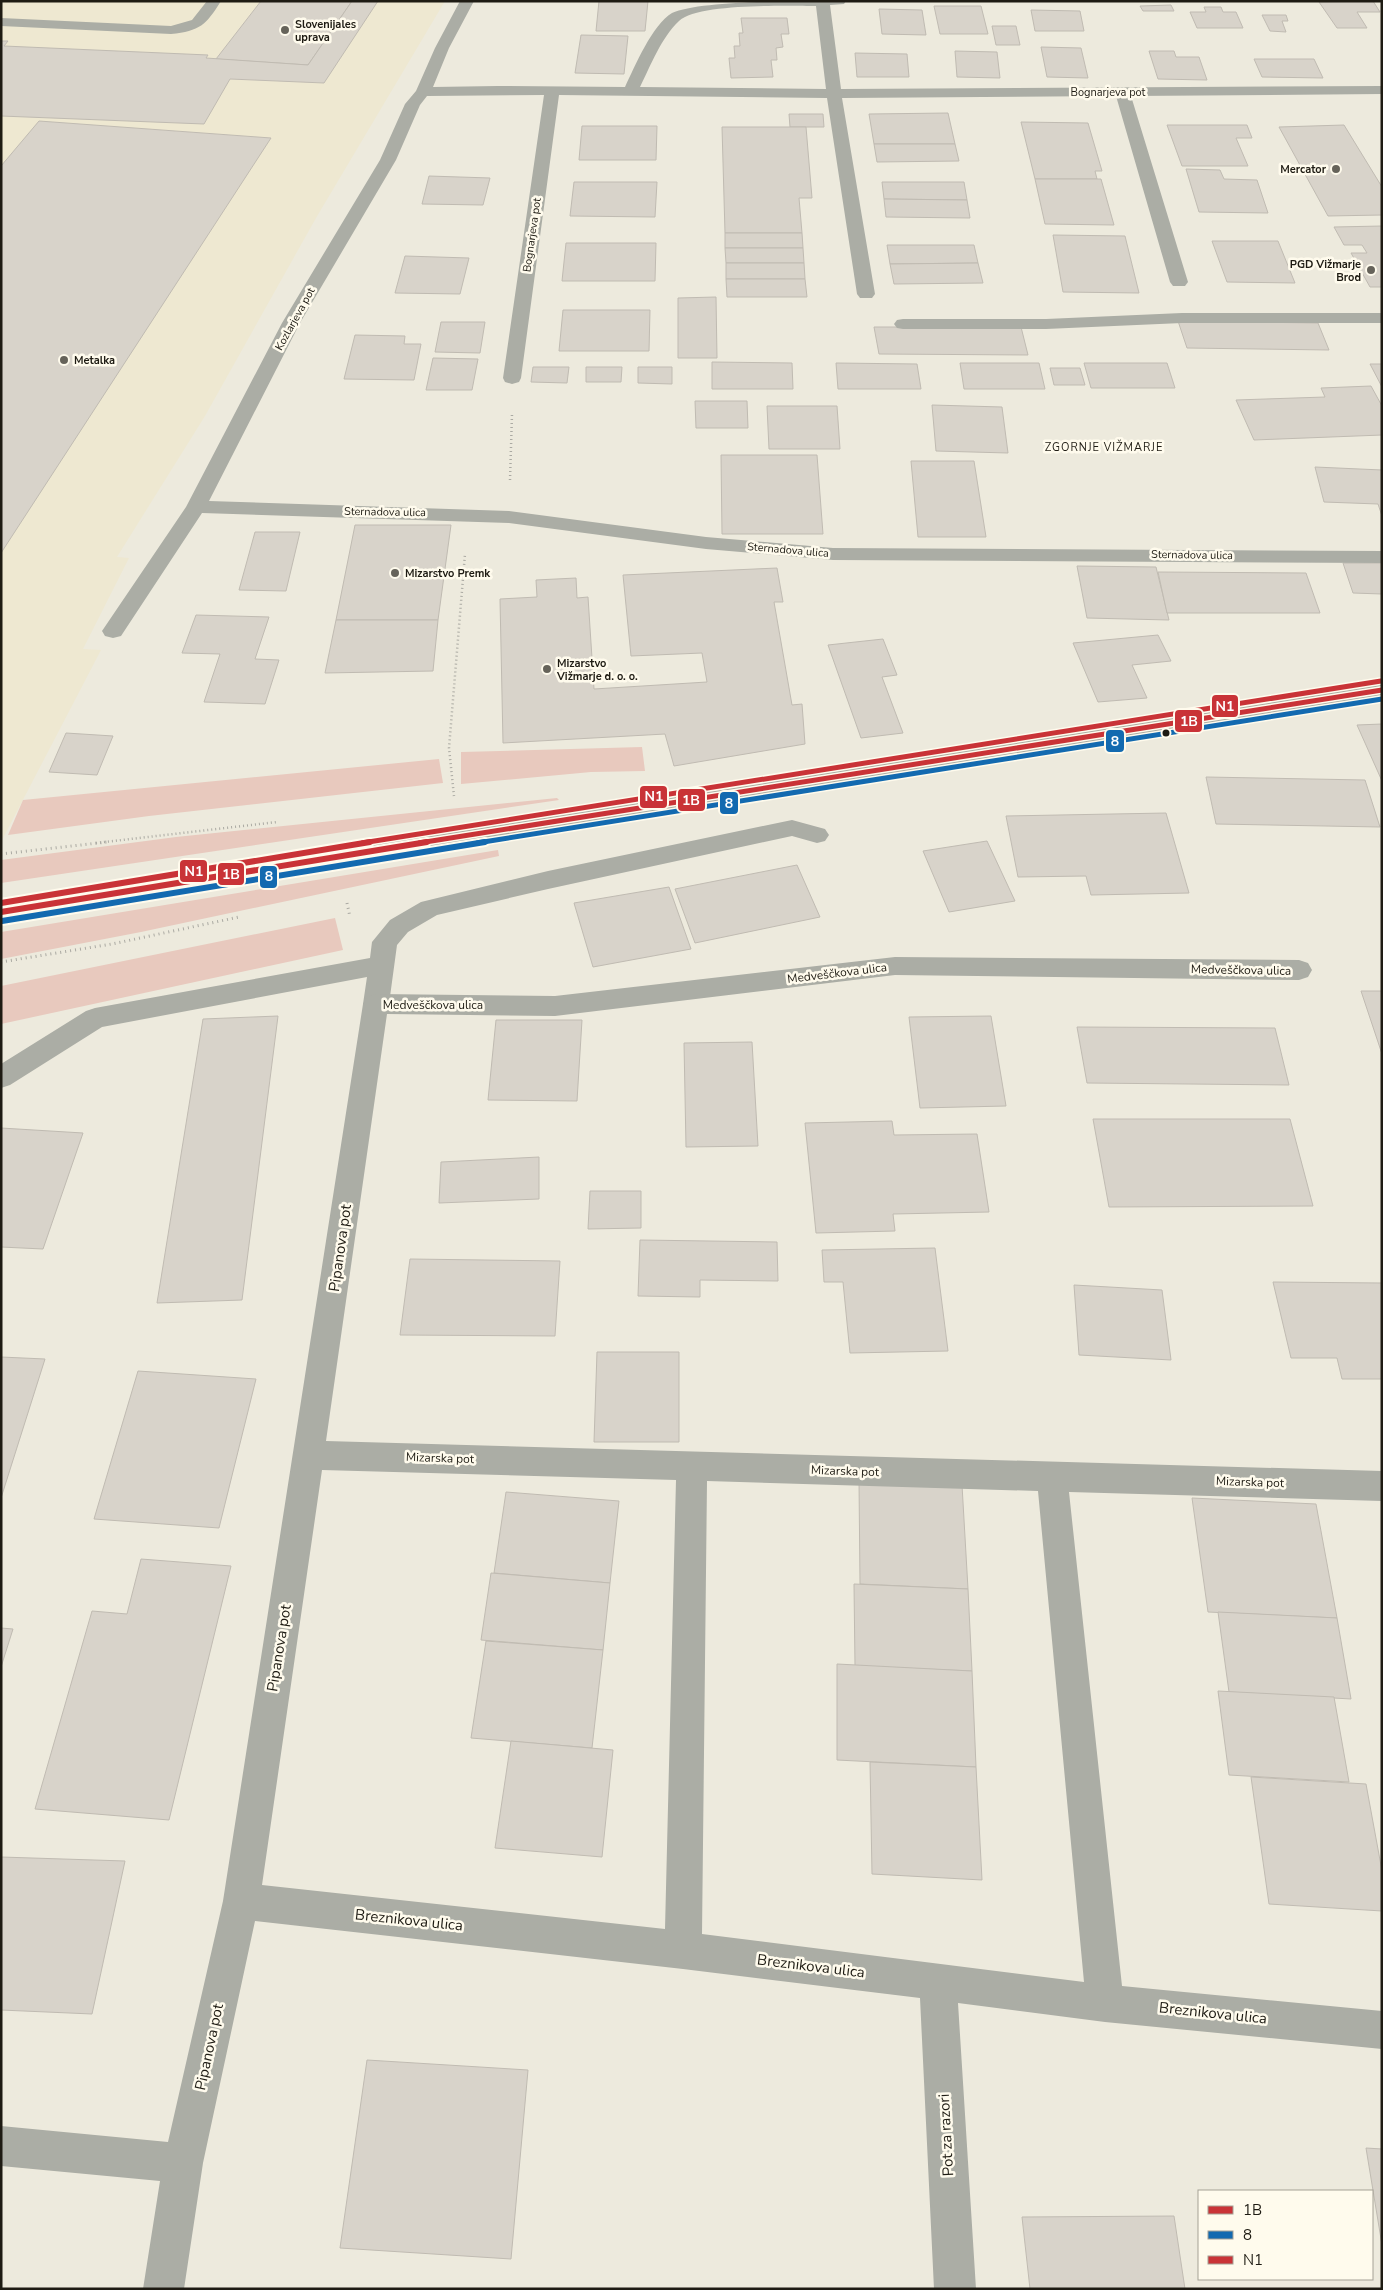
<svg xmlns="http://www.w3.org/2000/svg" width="1383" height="2290" font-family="'Nunito Sans',sans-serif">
<rect width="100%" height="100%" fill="#edeadd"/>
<path fill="#eee8d1" d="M 1,1 L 445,1 L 316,218 L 205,416 L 117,557 L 129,558 L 83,649 L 101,650 L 1,842 Z"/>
<g fill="#e8c9be">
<path d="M 642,747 L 645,771 L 591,772 L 461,784 L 461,752 Z"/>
<path d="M 439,759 L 443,783 L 149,816 L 8,835 L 23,800 Z"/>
<path d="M 557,798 L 559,800 L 1,883 L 1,860 L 176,837 Z"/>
<path d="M 498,850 L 499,856 L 141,932 L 1,959 L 1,932 Z"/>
<path d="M 335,918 L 343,950 L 1,1024 L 1,986 Z"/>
</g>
<g fill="#d8d3ca" stroke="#c0bbb2">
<path d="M 261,1 L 352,1 L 308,65 L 216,59 Z"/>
<path d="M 352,1 L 378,1 L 324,83 L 230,79 L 204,124 L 1,116 L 1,41 L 8,41 L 4,46 L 208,55 L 206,58 L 308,65 Z"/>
<path d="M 599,1 L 648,1 L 645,31 L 596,31 Z"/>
<path d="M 1373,1 L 1380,12 L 1357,12 L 1367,28 L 1337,28 L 1319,2 Z"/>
<path d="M 1171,5 L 1174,11 L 1143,11 L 1140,6 Z"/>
<path d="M 934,6 L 981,6 L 988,34 L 940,34 Z"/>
<path d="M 1204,7 L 1221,7 L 1223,12 L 1236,12 L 1243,28 L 1197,28 L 1190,12 L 1206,12 Z"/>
<path d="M 879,9 L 922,10 L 926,35 L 882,34 Z"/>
<path d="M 1031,10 L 1080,11 L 1084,31 L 1035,31 Z"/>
<path d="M 1262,15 L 1286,15 L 1288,21 L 1282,21 L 1286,32 L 1270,31 Z"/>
<path d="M 741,18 L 787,18 L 789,34 L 781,34 L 783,47 L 776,48 L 777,60 L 771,60 L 773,77 L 731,78 L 729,58 L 735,58 L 734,46 L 740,46 L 739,33 L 743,33 Z"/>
<path d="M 992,26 L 1016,26 L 1020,45 L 996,45 Z"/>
<path d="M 581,35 L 628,36 L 624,74 L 575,73 Z"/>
<path d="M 1041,47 L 1081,48 L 1088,78 L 1047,77 Z"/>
<path d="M 955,51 L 997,52 L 1000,78 L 957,77 Z"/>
<path d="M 1149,51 L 1174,51 L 1176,57 L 1199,57 L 1207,80 L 1158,79 Z"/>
<path d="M 855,53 L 907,54 L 909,77 L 857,77 Z"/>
<path d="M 1254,59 L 1314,59 L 1323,78 L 1262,77 Z"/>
<path d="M 948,113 L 955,144 L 874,144 L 869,114 Z"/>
<path d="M 789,114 L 823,114 L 824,127 L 790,127 Z"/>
<path d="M 39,121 L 271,138 L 1,553 L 1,166 Z"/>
<path d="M 1021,122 L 1088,123 L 1102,171 L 1095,171 L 1097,179 L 1035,179 Z"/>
<path d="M 1167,125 L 1247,125 L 1252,138 L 1236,138 L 1248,166 L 1182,166 Z"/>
<path d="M 1344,125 L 1382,187 L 1382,215 L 1328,216 L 1279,127 Z"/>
<path d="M 582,126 L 657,126 L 656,160 L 579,160 Z"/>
<path d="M 722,127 L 806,127 L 812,198 L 799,198 L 802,233 L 725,233 Z"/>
<path d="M 874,144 L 955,144 L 959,161 L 877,162 Z"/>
<path d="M 1186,169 L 1220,170 L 1224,179 L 1257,180 L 1268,213 L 1199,212 Z"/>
<path d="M 429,176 L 490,178 L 483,205 L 422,204 Z"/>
<path d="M 1035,179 L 1101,179 L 1114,225 L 1045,224 Z"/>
<path d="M 574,182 L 657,182 L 655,217 L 570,216 Z"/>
<path d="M 882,182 L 964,182 L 967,200 L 884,199 Z"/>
<path d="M 884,199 L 967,200 L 970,218 L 886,217 Z"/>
<path d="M 1382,226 L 1382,287 L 1370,287 L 1351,253 L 1367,253 L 1362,245 L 1344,245 L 1334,227 Z"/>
<path d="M 725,233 L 802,233 L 803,248 L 725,248 Z"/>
<path d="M 1053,235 L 1125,236 L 1139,293 L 1063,292 Z"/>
<path d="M 1212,241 L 1278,241 L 1295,283 L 1227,282 Z"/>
<path d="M 566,243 L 656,243 L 655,281 L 562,281 Z"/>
<path d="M 887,245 L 974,245 L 978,263 L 890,264 Z"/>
<path d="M 725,248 L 803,248 L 804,263 L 726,263 Z"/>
<path d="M 405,256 L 469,258 L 460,294 L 395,293 Z"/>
<path d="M 726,263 L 804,263 L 805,279 L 726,279 Z"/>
<path d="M 978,263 L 983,283 L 894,284 L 890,264 Z"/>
<path d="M 726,279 L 805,279 L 807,297 L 727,297 Z"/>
<path d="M 716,297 L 717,358 L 678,358 L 678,298 Z"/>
<path d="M 563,310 L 650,310 L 649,351 L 559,351 Z"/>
<path d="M 1178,321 L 1318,323 L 1329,350 L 1187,348 Z"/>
<path d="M 441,322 L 485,322 L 480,353 L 435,352 Z"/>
<path d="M 874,327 L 1021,327 L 1028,355 L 879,354 Z"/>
<path d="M 355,335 L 405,336 L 404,344 L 421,344 L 414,380 L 344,379 Z"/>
<path d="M 433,358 L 478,359 L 472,390 L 426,390 Z"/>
<path d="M 712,362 L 792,363 L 793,389 L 712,389 Z"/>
<path d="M 836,363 L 917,364 L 921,389 L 838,389 Z"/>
<path d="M 960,363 L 1039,363 L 1045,389 L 964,389 Z"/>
<path d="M 1084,363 L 1167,363 L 1175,388 L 1091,388 Z"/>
<path d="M 1370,364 L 1382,364 L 1382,387 Z"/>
<path d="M 533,367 L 569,367 L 567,383 L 531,382 Z"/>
<path d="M 586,367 L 622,367 L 621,382 L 586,382 Z"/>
<path d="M 638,367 L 672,367 L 672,384 L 638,383 Z"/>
<path d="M 1050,368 L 1080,368 L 1085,385 L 1054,385 Z"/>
<path d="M 1371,386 L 1382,406 L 1382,435 L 1254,440 L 1236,400 L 1325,397 L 1321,388 Z"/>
<path d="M 695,401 L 747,401 L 748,428 L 696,428 Z"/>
<path d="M 932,405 L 1002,407 L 1008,453 L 936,451 Z"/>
<path d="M 767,406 L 837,406 L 840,449 L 769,449 Z"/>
<path d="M 721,455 L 817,455 L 823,534 L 722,534 Z"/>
<path d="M 911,461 L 974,461 L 986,537 L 918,537 Z"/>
<path d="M 1315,467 L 1382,470 L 1382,516 L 1378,504 L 1324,502 Z"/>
<path d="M 355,525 L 451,525 L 438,620 L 336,620 Z"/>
<path d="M 255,532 L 300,532 L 286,591 L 239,590 Z"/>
<path d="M 1343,563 L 1382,563 L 1382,594 L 1353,593 Z"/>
<path d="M 1077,566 L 1156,567 L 1169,620 L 1087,618 Z"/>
<path d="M 777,568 L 783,602 L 774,602 L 792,705 L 802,704 L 805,744 L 674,766 L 665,734 L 503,743 L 500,599 L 537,597 L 536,580 L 576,578 L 577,598 L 588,597 L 594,689 L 707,682 L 702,653 L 631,656 L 623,575 Z"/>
<path d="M 1158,572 L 1306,573 L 1320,613 L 1167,613 Z"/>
<path d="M 196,615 L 269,617 L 255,659 L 279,660 L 265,704 L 204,702 L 220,654 L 182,653 Z"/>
<path d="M 336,620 L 438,620 L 433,671 L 325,673 Z"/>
<path d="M 1158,635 L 1171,661 L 1132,665 L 1147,698 L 1098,702 L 1073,643 Z"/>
<path d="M 883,639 L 897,675 L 882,677 L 903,733 L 861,738 L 828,645 Z"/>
<path d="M 1382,724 L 1382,781 L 1357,725 Z"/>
<path d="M 66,733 L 113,736 L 97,775 L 49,772 Z"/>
<path d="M 1206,777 L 1365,780 L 1380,827 L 1216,824 Z"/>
<path d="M 1166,813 L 1189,893 L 1091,895 L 1086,876 L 1018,877 L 1006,816 Z"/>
<path d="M 987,841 L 1015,901 L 949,912 L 923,851 Z"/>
<path d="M 797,865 L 820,917 L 695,943 L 675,889 Z"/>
<path d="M 669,887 L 691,949 L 593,967 L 574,903 Z"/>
<path d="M 1361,991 L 1382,991 L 1382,1054 Z"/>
<path d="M 278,1016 L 242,1300 L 157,1303 L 203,1019 Z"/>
<path d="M 991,1016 L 1006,1106 L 920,1108 L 909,1017 Z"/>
<path d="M 496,1020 L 582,1020 L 577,1101 L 488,1100 Z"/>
<path d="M 1077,1027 L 1275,1028 L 1289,1085 L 1087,1083 Z"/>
<path d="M 752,1042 L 758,1146 L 686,1147 L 684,1043 Z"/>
<path d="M 1093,1119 L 1290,1119 L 1313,1206 L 1109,1207 Z"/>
<path d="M 892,1121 L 894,1135 L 977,1134 L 989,1212 L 893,1214 L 895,1231 L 816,1233 L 805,1123 Z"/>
<path d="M 1,1128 L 83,1133 L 43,1249 L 1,1247 Z"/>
<path d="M 539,1157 L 539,1199 L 439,1203 L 441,1162 Z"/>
<path d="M 590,1191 L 641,1191 L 641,1228 L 588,1229 Z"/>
<path d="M 640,1240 L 777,1242 L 778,1281 L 700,1280 L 700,1297 L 638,1296 Z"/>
<path d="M 935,1248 L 948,1351 L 850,1353 L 843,1282 L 824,1282 L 822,1250 Z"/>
<path d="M 410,1259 L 560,1261 L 555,1336 L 400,1335 Z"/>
<path d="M 1273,1282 L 1382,1283 L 1382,1379 L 1342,1379 L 1337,1358 L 1291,1358 Z"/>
<path d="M 1074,1285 L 1162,1290 L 1171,1360 L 1079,1355 Z"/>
<path d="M 597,1352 L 679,1352 L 679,1442 L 594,1442 Z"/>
<path d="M 1,1357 L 45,1359 L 1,1498 Z"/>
<path d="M 138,1371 L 256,1379 L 219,1528 L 94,1519 Z"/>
<path d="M 859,1480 L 962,1485 L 968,1589 L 860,1584 Z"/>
<path d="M 506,1492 L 619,1501 L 610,1583 L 494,1573 Z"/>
<path d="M 1192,1498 L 1316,1504 L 1337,1618 L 1208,1612 Z"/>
<path d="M 141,1559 L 231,1566 L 169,1820 L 35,1809 L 92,1611 L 127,1614 Z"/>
<path d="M 491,1573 L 610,1583 L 603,1650 L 481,1640 Z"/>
<path d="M 854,1584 L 968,1589 L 972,1671 L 855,1666 Z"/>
<path d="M 1218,1612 L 1337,1618 L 1351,1699 L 1229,1692 Z"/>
<path d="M 1,1628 L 13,1629 L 1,1667 Z"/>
<path d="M 486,1641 L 603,1650 L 592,1748 L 471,1738 Z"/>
<path d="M 837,1664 L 972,1671 L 976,1767 L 837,1760 Z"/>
<path d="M 1218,1691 L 1334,1697 L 1349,1782 L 1229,1775 Z"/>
<path d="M 511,1741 L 613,1750 L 602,1857 L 495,1848 Z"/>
<path d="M 870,1762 L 976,1767 L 982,1880 L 872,1874 Z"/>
<path d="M 1251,1777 L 1366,1784 L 1382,1871 L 1382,1911 L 1269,1904 Z"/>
<path d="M 1,1857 L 125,1861 L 92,2014 L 1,2010 Z"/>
<path d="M 367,2060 L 528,2070 L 511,2259 L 340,2248 Z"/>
<path d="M 1366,2148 L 1382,2149 L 1382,2245 Z"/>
<path d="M 1174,2216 L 1185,2289 L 1030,2289 L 1022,2217 Z"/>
</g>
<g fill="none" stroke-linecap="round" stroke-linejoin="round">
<g stroke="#abaaa3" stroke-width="2.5" stroke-dasharray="1 3" stroke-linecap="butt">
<path d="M 510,480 L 512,414"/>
<path d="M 454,796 L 449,748 L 465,554"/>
<path d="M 96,843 L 277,822"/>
</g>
<g stroke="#abaaa3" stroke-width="3" stroke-dasharray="1 4" stroke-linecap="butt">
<path d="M 1,854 L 107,842"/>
<path d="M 347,903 L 350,917"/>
<path d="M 1,962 L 112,944 L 239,917"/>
</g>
<g fill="#abada5" fill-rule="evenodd">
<path d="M 207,1 L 221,1 C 206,25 200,31 171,34 L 1,26 L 1,18 L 171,26 L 192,20 Z"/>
<path d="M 1182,313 L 1382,313 L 1382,323 L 1182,323 L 1046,329 L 903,329 L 897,328 L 894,324 L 897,320 L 903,319 L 1046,319 Z"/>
<path d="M 792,820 L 825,829 L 829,835 L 825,841 L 817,843 L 792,836 L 548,889 L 437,915 L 408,932 L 397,945 L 389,1004 L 385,1011 L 376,1014 L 367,1011 L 363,1004 L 367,977 L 102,1027 L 10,1085 L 1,1088 L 1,1064 L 86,1011 L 95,1008 L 370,958 L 372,942 L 390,920 L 421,902 L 548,871 Z"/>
</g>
<g fill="#abada5" fill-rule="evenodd">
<path d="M 460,1 L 474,1 L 449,48 L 433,87 L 498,86 L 625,87 C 635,66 652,25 672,13 C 701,0 807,1 846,1 L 844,4 L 830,5 L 841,89 L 1382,86 L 1382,94 L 1131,96 L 1188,282 L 1185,286 L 1173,286 L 1170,282 L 1116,96 L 842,98 L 875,294 L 872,298 L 860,298 L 857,294 L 827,98 L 559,95 L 521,378 L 519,382 L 512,384 L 505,382 L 503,378 L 544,95 L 427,96 L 420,105 L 396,160 L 300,323 L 209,501 L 509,511 L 706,537 L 833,548 L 1382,551 L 1382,563 L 833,560 L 706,549 L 509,523 L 202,513 L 121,636 L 113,638 L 105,636 L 102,631 L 186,507 L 282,323 L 380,160 L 405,104 L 416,91 L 435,48 ZM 816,6 L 826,89 L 640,87 C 651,65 661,38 679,21 C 698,3 788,6 816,6 Z"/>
<path d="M 895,957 L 1299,960 L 1308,963 L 1312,970 L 1308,977 L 1299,980 L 895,975 L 555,1016 L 387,1014 L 326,1441 L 1382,1471 L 1382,1501 L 1069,1492 L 1122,1986 L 1382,2011 L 1382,2049 L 1105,2022 L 958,2003 L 976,2289 L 934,2289 L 920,1998 L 683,1969 L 255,1921 L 203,2163 L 184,2289 L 143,2289 L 160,2181 L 1,2166 L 1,2126 L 168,2142 L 223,1901 L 363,1004 L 367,997 L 376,994 L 555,996 ZM 322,1470 L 676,1480 L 665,1929 L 262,1885 ZM 707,1481 L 1038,1491 L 1084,1982 L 702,1934 Z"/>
</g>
<path fill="#aaaca2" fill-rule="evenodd" d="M 1382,683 L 1382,697 L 344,864 L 1,921 L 1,903 L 344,846 Z"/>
<g stroke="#fffbed" stroke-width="8">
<path id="bus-1-far1" d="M 419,843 L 1382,690"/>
</g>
<g stroke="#fffbed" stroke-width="10">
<path id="bus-1" d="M 1,912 L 427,842"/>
</g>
<g stroke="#fffbed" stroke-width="8">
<path id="bus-2-far1" d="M 477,843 L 1382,699"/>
</g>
<g stroke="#fffbed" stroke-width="10">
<path id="bus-2" d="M 2,921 L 485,842"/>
</g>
<g stroke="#fffbed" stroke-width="8">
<path id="bus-3-far1" d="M 362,843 L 1381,681"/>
</g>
<g stroke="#fffbed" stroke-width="10">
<path id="bus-3" d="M 1,903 L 370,842"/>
</g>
<use href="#bus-1-far1" stroke="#c93337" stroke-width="5"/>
<use href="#bus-1" stroke="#c93337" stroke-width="6"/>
<use href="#bus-2-far1" stroke="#136ab0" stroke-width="5"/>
<use href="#bus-2" stroke="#136ab0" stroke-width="6"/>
<use href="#bus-3-far1" stroke="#c93337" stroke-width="5"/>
<use href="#bus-3" stroke="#c93337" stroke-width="6"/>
</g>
<g fill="#66635a" stroke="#fffbed" stroke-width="2">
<circle cx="285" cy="30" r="5"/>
<circle cx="1336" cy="169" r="5"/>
<circle cx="1371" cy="270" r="5"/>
<circle cx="64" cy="360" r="5"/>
<circle cx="395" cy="573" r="5"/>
<circle cx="547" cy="669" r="5"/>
</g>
<circle fill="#1e1b13" stroke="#fffbed" stroke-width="2" cx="1166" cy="733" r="4.5"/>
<g text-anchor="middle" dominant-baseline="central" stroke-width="5" stroke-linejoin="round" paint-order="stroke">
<g font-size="11" font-weight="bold" fill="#1e1b13" stroke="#fffbed" text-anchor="start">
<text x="295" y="24">Slovenijales<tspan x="295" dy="13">uprava</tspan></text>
<text x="1326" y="169" text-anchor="end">Mercator</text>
<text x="1361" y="264" text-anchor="end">PGD Vižmarje<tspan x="1361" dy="13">Brod</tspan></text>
<text x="74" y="360">Metalka</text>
<text x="405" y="573">Mizarstvo Premk</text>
<text x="557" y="663">Mizarstvo<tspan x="557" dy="13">Vižmarje d. o. o.</tspan></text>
</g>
<g font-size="11" fill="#1e1b13" stroke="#fffbed">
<text x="1108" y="92">Bognarjeva pot</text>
<text transform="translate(532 235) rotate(-82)">Bognarjeva pot</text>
<text transform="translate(295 319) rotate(-61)">Kozlarjeva pot</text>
<text transform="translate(385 512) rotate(1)">Sternadova ulica</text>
<text transform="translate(788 550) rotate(5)">Sternadova ulica</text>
<text transform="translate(1192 555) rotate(1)">Sternadova ulica</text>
</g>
<g font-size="11" letter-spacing="1" fill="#1e1b13" stroke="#fffbed">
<text x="1104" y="447">ZGORNJE VIŽMARJE</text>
</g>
<g font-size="12" fill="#1e1b13" stroke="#fffbed">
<text transform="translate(1241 970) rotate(1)">Medveščkova ulica</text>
<text transform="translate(837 973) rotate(-7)">Medveščkova ulica</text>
<text x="433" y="1005">Medveščkova ulica</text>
<text transform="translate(440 1458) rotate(2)">Mizarska pot</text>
<text transform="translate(845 1471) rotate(2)">Mizarska pot</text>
<text transform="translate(1250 1482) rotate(2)">Mizarska pot</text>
</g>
<g font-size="15" fill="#1e1b13" stroke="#fffbed">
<text transform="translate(340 1248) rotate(-82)">Pipanova pot</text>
<text transform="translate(279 1648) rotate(-81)">Pipanova pot</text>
<text transform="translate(409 1920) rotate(6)">Breznikova ulica</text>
<text transform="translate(811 1966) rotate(7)">Breznikova ulica</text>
<text transform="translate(1213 2013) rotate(6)">Breznikova ulica</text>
<text transform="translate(209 2047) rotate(-78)">Pipanova pot</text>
<text transform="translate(946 2135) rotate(-93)">Pot za razori</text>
</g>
</g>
<g stroke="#fffbed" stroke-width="2">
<rect x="1211" y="694" width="28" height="24" rx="5" fill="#c93337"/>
<rect x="1174" y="709" width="29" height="24" rx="5" fill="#c93337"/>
<rect x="1105" y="729" width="20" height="24" rx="5" fill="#136ab0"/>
<rect x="639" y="785" width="29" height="24" rx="5" fill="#c93337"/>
<rect x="677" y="788" width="29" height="24" rx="5" fill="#c93337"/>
<rect x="719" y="791" width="20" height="24" rx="5" fill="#136ab0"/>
<rect x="179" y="859" width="29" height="24" rx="5" fill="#c93337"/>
<rect x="217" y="862" width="28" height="24" rx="5" fill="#c93337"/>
<rect x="259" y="865" width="19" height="24" rx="5" fill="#136ab0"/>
</g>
<g font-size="14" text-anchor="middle" font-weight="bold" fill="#fff">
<text x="1225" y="711">N1</text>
<text x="1189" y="726">1B</text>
<text x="1115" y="746">8</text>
<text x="654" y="801">N1</text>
<text x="691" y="805">1B</text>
<text x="729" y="808">8</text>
<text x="194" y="876">N1</text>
<text x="231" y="879">1B</text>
<text x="269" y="881">8</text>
</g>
<rect width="1383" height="2290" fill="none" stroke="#1e1b13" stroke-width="5"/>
<rect x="1198" y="2190" width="175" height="90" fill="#fffbed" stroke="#a5a196"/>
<rect x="1208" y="2206" width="25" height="8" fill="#c93337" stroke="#a5a196"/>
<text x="1243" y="2215" font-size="15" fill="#1e1b13">1B</text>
<rect x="1208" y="2231" width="25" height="8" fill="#136ab0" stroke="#a5a196"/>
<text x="1243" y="2240" font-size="15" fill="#1e1b13">8</text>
<rect x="1208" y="2256" width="25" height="8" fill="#c93337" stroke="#a5a196"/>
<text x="1243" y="2265" font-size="15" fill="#1e1b13">N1</text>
</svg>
